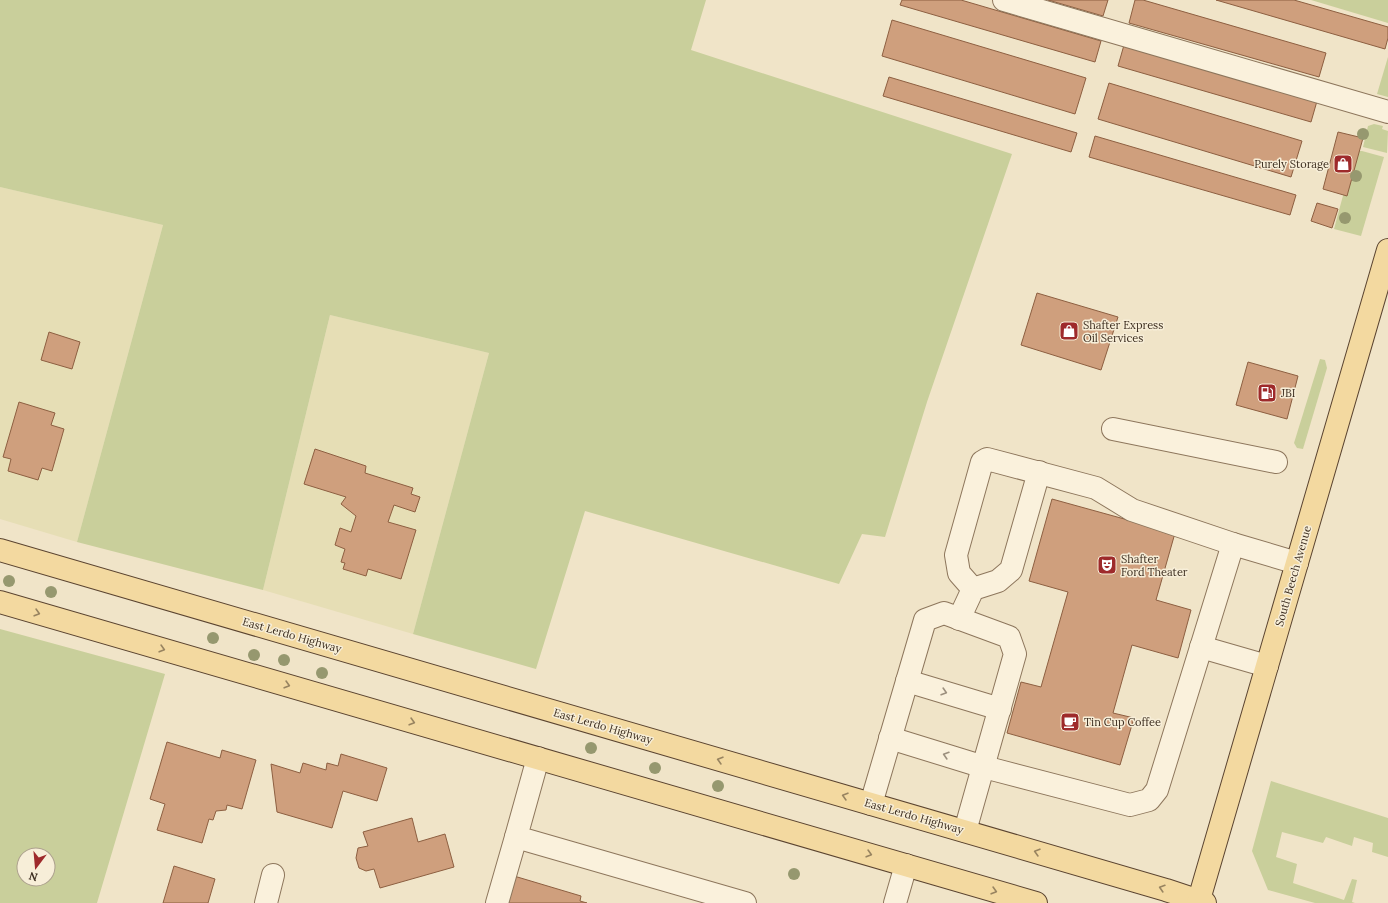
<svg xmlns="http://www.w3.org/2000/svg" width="1388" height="903" font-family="Lora,serif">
<rect width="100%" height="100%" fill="#f0e4c8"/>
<g fill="#e6deb5">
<path d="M 0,187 L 163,225 L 77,542 L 0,519 Z"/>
<path d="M 330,315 L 489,353 L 413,634 L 263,590 Z"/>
</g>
<g fill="#c9cf9b" fill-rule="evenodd">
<path d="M 0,0 L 706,0 L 691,50 L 1012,154 L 927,402 L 885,537 L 862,534 L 839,584 L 585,511 L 536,669 L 413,634 L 489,353 L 330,315 L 263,590 L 77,542 L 163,225 L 0,187 Z"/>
<path d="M 1311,0 L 1388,0 L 1388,23 Z"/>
<path d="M 1388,57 L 1388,97 L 1377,94 Z"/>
<path d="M 1374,124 L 1383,126 L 1382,129 L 1388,131 L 1387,153 L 1363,147 L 1368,126 Z"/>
<path d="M 1355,151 L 1362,151 L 1384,157 L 1361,236 L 1334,229 Z"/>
<path d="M 1320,359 L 1325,360 L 1327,368 L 1303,449 L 1297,448 L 1294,443 Z"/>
<path d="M 0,629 L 165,674 L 97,903 L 0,903 ZM 24,855 L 48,855 L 48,879 L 24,879 Z"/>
<path d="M 1271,781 L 1388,818 L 1388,857 L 1372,852 L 1373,843 L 1354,837 L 1352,846 L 1326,837 L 1323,843 L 1282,832 L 1276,857 L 1297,864 L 1293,883 L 1344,900 L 1352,879 L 1357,880 L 1352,902 L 1355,903 L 1315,903 L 1268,890 L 1252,851 Z"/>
</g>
<g fill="#cf9f7d" stroke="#8d5f41">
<path d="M 902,0 L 961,0 L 1101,41 L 1095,62 L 900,5 Z"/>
<path d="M 1048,0 L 1108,0 L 1103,16 Z"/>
<path d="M 1135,0 L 1143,0 L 1326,53 L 1319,77 L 1129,23 Z"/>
<path d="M 1216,0 L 1294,0 L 1388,27 L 1388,38 L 1385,49 Z"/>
<path d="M 892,20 L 1086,78 L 1075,114 L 882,56 Z"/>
<path d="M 1124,45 L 1317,101 L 1311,122 L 1118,66 Z"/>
<path d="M 889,77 L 1077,133 L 1071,152 L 883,96 Z"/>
<path d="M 1109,83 L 1302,141 L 1291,177 L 1098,119 Z"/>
<path d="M 1338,132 L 1363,138 L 1347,196 L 1323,189 Z"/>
<path d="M 1095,136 L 1296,195 L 1290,215 L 1089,157 Z"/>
<path d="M 1317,203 L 1338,209 L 1332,228 L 1311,221 Z"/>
<path d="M 1037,293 L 1118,317 L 1101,370 L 1021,345 Z"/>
<path d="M 49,332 L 80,342 L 72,369 L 41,360 Z"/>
<path d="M 1248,362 L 1298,376 L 1287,419 L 1236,405 Z"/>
<path d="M 19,402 L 55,413 L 51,425 L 64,429 L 52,471 L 42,468 L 38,480 L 8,471 L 11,459 L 3,457 Z"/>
<path d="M 315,449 L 366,466 L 365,473 L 413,488 L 411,494 L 420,497 L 415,512 L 394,505 L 388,522 L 416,530 L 401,579 L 368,569 L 366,576 L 343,569 L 345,563 L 341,562 L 345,549 L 335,545 L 340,528 L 351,532 L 356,516 L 341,504 L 346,497 L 304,484 Z"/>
<path d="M 1052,499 L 1175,533 L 1156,600 L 1191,610 L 1178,658 L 1132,645 L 1113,713 L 1134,718 L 1120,765 L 1007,733 L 1021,682 L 1041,687 L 1068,592 L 1029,581 Z"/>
<path d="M 167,742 L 220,758 L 222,750 L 256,760 L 242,809 L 227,805 L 226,810 L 216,811 L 213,820 L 209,819 L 202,843 L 157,830 L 165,804 L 150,799 Z"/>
<path d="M 341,754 L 387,768 L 377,801 L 343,791 L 332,828 L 277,812 L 271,764 L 300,773 L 303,763 L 326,770 L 327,763 L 338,766 Z"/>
<path d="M 412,818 L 418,842 L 445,834 L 454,867 L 380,888 L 374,869 L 366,871 L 359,868 L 356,858 L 358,848 L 368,846 L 363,832 Z"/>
<path d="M 174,866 L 215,879 L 208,903 L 163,903 Z"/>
<path d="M 514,876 L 581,896 L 580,901 L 587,903 L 505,903 Z"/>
</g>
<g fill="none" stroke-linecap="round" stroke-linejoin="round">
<g stroke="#8d765c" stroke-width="24">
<g id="minor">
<path d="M 1004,0 L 1388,112"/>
<path d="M 1113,429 L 1276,462"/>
<path d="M 973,589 L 959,573 L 956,555 L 982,462 L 987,459 L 1096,488 L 1132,510 L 1233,544 L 1297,563"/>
<path d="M 959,619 L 973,589 L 998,581 L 1011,570 L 1039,472"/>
<path d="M 1201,647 L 1267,666"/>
<path d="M 907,681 L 1000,709"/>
<path d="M 890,738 L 984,767 L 1130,805 L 1149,800 L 1157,790 L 1233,544"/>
<path d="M 538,758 L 516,837 L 745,903"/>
<path d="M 871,804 L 925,620 L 944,613 L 1009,637 L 1015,654 L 965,831"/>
<path d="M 266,903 L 273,875"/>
<path d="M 497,903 L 516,837"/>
<path d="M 895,903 L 906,865"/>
</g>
</g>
<g stroke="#5b4430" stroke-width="24">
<g id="major">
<path d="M 0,550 L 1166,890 L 1205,903"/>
<path d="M 0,602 L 1036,903"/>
<path d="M 1198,903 L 1388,250"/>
</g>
</g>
<use href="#minor" stroke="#faf1dc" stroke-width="22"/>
<use href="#major" stroke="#f3d9a0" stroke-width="22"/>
</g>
<g fill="#96986f">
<circle cx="1363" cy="134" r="6"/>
<circle cx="1356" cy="176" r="6"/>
<circle cx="1345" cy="218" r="6"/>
<circle cx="9" cy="581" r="6"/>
<circle cx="51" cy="592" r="6"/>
<circle cx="213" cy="638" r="6"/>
<circle cx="254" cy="655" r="6"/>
<circle cx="284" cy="660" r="6"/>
<circle cx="322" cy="673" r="6"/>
<circle cx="591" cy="748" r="6"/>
<circle cx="655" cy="768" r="6"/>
<circle cx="718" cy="786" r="6"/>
<circle cx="794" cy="874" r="6"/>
</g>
<defs><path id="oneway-chevron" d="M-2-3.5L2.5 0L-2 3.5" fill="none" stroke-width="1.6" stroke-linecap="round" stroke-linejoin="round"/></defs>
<g stroke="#988460">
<use href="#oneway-chevron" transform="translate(37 613) rotate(16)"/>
<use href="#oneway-chevron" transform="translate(162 649) rotate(16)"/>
<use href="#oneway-chevron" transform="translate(287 685) rotate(16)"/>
<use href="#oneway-chevron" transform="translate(412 722) rotate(16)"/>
<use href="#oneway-chevron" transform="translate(720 760) rotate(-164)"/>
<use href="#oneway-chevron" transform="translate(845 796) rotate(-164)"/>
<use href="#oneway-chevron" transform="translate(1037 852) rotate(-164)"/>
<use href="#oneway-chevron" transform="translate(869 854) rotate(16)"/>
<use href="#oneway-chevron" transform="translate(1162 888) rotate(-163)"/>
<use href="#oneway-chevron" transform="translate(994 891) rotate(16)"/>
</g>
<g stroke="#9c907e">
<use href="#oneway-chevron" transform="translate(944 692) rotate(17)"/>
<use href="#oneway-chevron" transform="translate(946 755) rotate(-163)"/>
</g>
<defs>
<g id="shop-square" transform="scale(1)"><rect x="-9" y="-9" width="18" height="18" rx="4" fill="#9e2a2b" stroke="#f7eed8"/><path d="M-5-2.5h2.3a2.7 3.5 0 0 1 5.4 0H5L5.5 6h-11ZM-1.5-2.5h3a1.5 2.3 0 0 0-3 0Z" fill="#fff"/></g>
<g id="fuel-square" transform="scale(1)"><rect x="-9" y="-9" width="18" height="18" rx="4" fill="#9e2a2b" stroke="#f7eed8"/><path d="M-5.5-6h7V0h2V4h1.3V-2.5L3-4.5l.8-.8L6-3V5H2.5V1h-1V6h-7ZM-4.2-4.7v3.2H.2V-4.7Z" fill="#fff"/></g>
<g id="theatre-square" transform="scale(1)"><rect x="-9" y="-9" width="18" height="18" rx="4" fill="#9e2a2b" stroke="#f7eed8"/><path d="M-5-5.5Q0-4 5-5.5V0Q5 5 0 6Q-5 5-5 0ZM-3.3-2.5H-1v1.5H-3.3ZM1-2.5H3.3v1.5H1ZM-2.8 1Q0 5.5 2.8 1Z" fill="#fff"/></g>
<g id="cafe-square" transform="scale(1)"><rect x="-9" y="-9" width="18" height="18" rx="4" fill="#9e2a2b" stroke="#f7eed8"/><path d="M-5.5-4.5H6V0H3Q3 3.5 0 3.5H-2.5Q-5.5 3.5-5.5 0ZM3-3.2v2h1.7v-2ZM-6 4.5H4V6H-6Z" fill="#fff"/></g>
</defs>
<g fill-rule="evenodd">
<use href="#shop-square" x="1343" y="164"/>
<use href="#shop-square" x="1069" y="331"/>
<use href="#fuel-square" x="1267" y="393"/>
<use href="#theatre-square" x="1107" y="565"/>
<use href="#cafe-square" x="1070" y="722"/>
</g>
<g text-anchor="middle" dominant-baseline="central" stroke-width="3" stroke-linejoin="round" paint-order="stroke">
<g font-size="11" fill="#3d2e20" stroke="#f7eed8" text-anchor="start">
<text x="1329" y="164" text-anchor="end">Purely Storage</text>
<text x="1083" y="325">Shafter Express<tspan x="1083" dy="13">Oil Services</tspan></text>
<text x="1281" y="393">JBI</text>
<text x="1121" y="559">Shafter<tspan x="1121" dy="13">Ford Theater</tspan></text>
<text x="1084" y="722">Tin Cup Coffee</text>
</g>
<g font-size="11" fill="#3d2e20" stroke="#f7eed8">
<text transform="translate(1293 576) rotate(-74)">South Beech Avenue</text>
<text transform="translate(292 635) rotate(16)">East Lerdo Highway</text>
<text transform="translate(603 726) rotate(16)">East Lerdo Highway</text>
<text transform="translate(914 816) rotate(16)">East Lerdo Highway</text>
</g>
</g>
<g transform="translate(36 867) rotate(196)"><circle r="19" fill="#f7eed8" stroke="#ada18e"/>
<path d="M0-3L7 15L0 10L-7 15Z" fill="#9e2a2b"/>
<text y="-6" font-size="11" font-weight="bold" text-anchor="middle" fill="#3d2e20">N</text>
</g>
</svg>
